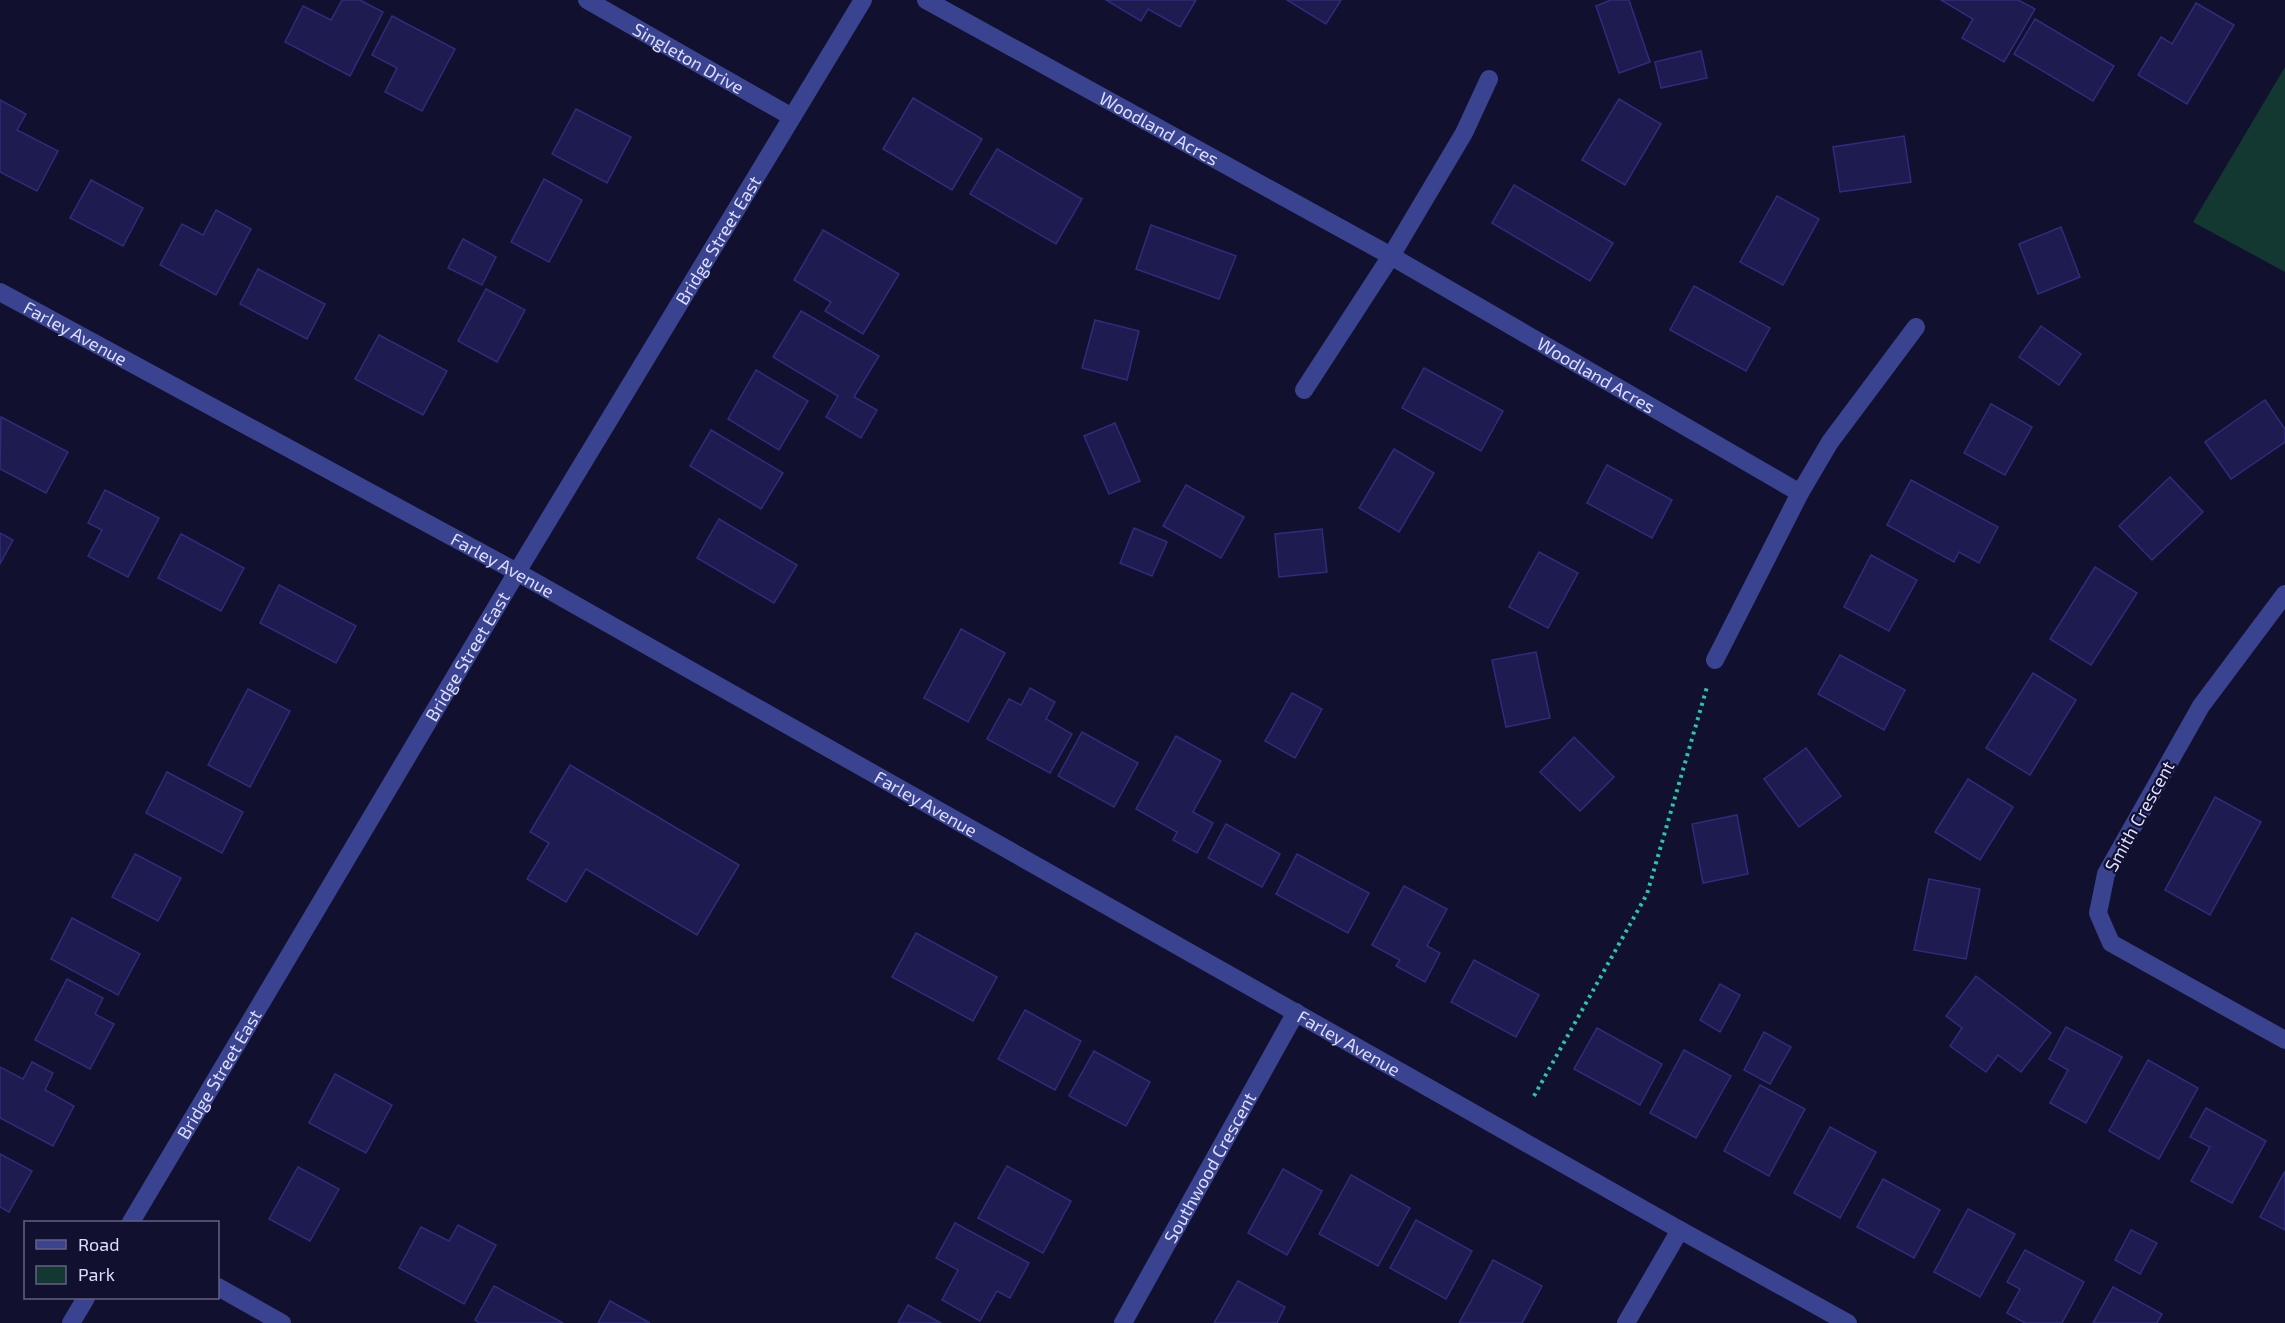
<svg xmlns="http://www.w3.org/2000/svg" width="2285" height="1323" font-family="'Exo 2',sans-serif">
<rect width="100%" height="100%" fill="#11102e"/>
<path fill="#133831" d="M 2285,67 L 2285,272 L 2193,222 Z"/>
<g fill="#1e1b50" stroke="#2f2c7d" stroke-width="1.5">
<path d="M 342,0 L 360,0 L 383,12 L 350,76 L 285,42 L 303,6 L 331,20 Z"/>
<path d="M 1106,0 L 1196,0 L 1180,27 L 1148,9 L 1141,21 Z"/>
<path d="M 1287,0 L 1341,0 L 1326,24 Z"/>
<path d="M 1611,0 L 1629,0 L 1650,62 L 1619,73 L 1596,6 Z"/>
<path d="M 1941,0 L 2018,0 L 2035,9 L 2004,62 L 1962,38 L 1973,19 Z"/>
<path d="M 2196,3 L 2234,25 L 2187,104 L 2138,75 L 2161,37 L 2172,44 Z"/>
<path d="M 392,16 L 455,49 L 422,111 L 385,92 L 397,68 L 372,55 Z"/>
<path d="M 2035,19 L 2114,66 L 2093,101 L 2014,54 Z"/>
<path d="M 1701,51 L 1707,78 L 1661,88 L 1655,62 Z"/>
<path d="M 913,98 L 982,139 L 952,190 L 883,149 Z"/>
<path d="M 1619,99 L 1661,124 L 1625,185 L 1582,160 Z"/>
<path d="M 0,100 L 26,114 L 17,130 L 58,151 L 37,191 L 0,172 Z"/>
<path d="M 576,109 L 631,137 L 607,183 L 552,154 Z"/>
<path d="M 1904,136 L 1911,182 L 1840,192 L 1833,147 Z"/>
<path d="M 997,149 L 1082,199 L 1056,244 L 970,194 Z"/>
<path d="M 544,179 L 582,200 L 549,262 L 511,242 Z"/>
<path d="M 91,180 L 143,208 L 123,246 L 70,218 Z"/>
<path d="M 1514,185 L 1613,243 L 1590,281 L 1492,223 Z"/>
<path d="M 1777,196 L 1819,219 L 1783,285 L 1740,262 Z"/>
<path d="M 216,210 L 251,229 L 216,295 L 160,265 L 182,224 L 203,235 Z"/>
<path d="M 1151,225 L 1236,256 L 1219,299 L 1136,269 Z"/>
<path d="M 2061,227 L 2080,277 L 2038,294 L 2019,244 Z"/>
<path d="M 823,230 L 899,274 L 863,334 L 825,311 L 831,302 L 794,280 Z"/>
<path d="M 463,239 L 496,257 L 482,285 L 448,268 Z"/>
<path d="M 258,269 L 325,304 L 307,339 L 240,304 Z"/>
<path d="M 1694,286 L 1770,328 L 1746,371 L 1670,330 Z"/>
<path d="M 486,289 L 525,310 L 497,362 L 458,341 Z"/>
<path d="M 801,311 L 879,356 L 854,397 L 877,410 L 861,438 L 826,417 L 838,396 L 773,357 Z"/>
<path d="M 1095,320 L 1139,331 L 1127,380 L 1082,368 Z"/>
<path d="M 2041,326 L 2081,354 L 2059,385 L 2019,357 Z"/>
<path d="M 379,335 L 447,371 L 423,415 L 355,379 Z"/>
<path d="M 1424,368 L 1503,411 L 1481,451 L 1402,408 Z"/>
<path d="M 756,370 L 808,401 L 779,450 L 728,419 Z"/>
<path d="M 2265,400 L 2285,429 L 2285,442 L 2231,479 L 2205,442 Z"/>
<path d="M 1991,404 L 2032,427 L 2005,475 L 1964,453 Z"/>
<path d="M 1,417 L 68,452 L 46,493 L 0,469 Z"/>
<path d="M 1115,423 L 1140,481 L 1109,494 L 1084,436 Z"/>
<path d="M 711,430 L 783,473 L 761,509 L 690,466 Z"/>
<path d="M 1394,449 L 1434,473 L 1399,532 L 1359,508 Z"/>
<path d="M 1607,465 L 1672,500 L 1652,538 L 1587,503 Z"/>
<path d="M 2170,477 L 2203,512 L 2152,560 L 2119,526 Z"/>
<path d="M 1911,480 L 1998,527 L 1979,563 L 1959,552 L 1954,562 L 1887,525 Z"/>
<path d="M 1186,485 L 1244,517 L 1221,558 L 1163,526 Z"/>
<path d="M 105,490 L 159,518 L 128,577 L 88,556 L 102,530 L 88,523 Z"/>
<path d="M 719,519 L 797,565 L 774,603 L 697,558 Z"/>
<path d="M 1134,528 L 1167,542 L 1152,576 L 1120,563 Z"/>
<path d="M 1322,529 L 1327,572 L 1279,577 L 1275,534 Z"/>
<path d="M 0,533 L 13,540 L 0,564 Z"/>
<path d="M 181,534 L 244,568 L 221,611 L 158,578 Z"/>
<path d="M 1539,552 L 1578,573 L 1548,628 L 1509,607 Z"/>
<path d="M 1871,555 L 1917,580 L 1889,631 L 1844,607 Z"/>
<path d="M 2095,567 L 2137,593 L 2091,665 L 2050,639 Z"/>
<path d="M 279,585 L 356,626 L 336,663 L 260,623 Z"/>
<path d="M 961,629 L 1005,653 L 968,722 L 924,698 Z"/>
<path d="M 1536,652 L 1550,718 L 1506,727 L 1492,660 Z"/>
<path d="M 1840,655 L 1905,690 L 1884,730 L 1818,694 Z"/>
<path d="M 2033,673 L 2076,700 L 2030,775 L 1986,748 Z"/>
<path d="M 1030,688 L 1055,702 L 1046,719 L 1072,734 L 1050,773 L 987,739 L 1009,699 L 1021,705 Z"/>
<path d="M 248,689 L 290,711 L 250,787 L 208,765 Z"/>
<path d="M 1292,693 L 1322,709 L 1295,758 L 1265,741 Z"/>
<path d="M 1082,732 L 1138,763 L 1114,807 L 1058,776 Z"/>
<path d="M 1176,736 L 1221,761 L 1193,812 L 1213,823 L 1197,853 L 1173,840 L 1177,832 L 1136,809 Z"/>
<path d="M 1574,737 L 1614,777 L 1580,811 L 1540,772 Z"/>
<path d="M 1806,748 L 1841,796 L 1799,827 L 1764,779 Z"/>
<path d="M 570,765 L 739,865 L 697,935 L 586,869 L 566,902 L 527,879 L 549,843 L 530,832 Z"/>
<path d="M 167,772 L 243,812 L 222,853 L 146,813 Z"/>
<path d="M 1968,779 L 2013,807 L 1980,860 L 1935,832 Z"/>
<path d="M 2215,797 L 2261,822 L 2210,915 L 2165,890 Z"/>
<path d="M 1737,815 L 1748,874 L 1703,883 L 1692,824 Z"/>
<path d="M 1226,824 L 1280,854 L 1262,887 L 1208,858 Z"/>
<path d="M 135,854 L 181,878 L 158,921 L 112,897 Z"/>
<path d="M 1297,854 L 1369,893 L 1348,933 L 1276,894 Z"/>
<path d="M 1929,879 L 1980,889 L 1966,959 L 1914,950 Z"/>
<path d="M 1404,886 L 1447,909 L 1427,946 L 1440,953 L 1425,982 L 1396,966 L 1400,960 L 1372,945 Z"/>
<path d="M 72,918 L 140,954 L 118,995 L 51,959 Z"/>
<path d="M 916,933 L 997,977 L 973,1021 L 892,977 Z"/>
<path d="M 1474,960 L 1539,995 L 1516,1037 L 1451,1002 Z"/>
<path d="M 1976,976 L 2051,1033 L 2021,1072 L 1998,1055 L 1986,1072 L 1950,1046 L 1962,1028 L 1946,1016 Z"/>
<path d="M 67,979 L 103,998 L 95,1014 L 114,1024 L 90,1069 L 35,1040 Z"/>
<path d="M 1720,984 L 1740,995 L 1720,1032 L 1700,1020 Z"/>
<path d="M 1025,1010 L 1081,1041 L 1055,1090 L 998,1059 Z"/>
<path d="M 2066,1027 L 2122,1057 L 2086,1123 L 2050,1103 L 2068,1070 L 2049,1059 Z"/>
<path d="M 1597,1028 L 1662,1064 L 1640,1105 L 1574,1069 Z"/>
<path d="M 1764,1032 L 1791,1047 L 1770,1084 L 1744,1070 Z"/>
<path d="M 1684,1050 L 1731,1076 L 1696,1138 L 1650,1113 Z"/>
<path d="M 1094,1051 L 1150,1082 L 1126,1126 L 1069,1096 Z"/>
<path d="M 2148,1060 L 2198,1088 L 2159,1159 L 2109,1131 Z"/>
<path d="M 32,1062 L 53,1073 L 45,1090 L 74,1106 L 53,1146 L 0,1118 L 0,1067 L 23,1079 Z"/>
<path d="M 335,1074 L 392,1105 L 366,1153 L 309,1123 Z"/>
<path d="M 1760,1085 L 1805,1109 L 1769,1176 L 1724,1151 Z"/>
<path d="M 2206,1108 L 2266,1141 L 2232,1203 L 2191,1181 L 2210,1147 L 2190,1137 Z"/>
<path d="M 1830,1127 L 1876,1152 L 1840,1218 L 1794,1193 Z"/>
<path d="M 0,1154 L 32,1171 L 9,1212 L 0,1207 Z"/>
<path d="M 1007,1166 L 1071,1201 L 1043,1253 L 978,1218 Z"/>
<path d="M 298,1167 L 339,1189 L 310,1241 L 269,1219 Z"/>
<path d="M 1283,1169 L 1322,1191 L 1287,1255 L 1248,1233 Z"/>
<path d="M 2285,1171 L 2285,1230 L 2260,1217 Z"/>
<path d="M 1351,1175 L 1410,1208 L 1378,1266 L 1319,1234 Z"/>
<path d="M 1883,1179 L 1940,1210 L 1914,1258 L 1857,1227 Z"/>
<path d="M 1968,1209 L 2015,1234 L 1980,1297 L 1934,1272 Z"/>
<path d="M 1416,1220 L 1472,1251 L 1446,1299 L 1390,1268 Z"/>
<path d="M 955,1223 L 1029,1263 L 1010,1298 L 997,1291 L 980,1321 L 942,1300 L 958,1270 L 936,1258 Z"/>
<path d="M 458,1225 L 496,1245 L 464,1304 L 399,1268 L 421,1227 L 449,1241 Z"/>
<path d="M 2131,1230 L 2157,1243 L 2140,1274 L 2115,1260 Z"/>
<path d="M 2025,1250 L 2084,1282 L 2062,1323 L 2025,1323 L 2007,1313 L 2020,1289 L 2007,1282 Z"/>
<path d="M 1493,1260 L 1542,1286 L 1522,1323 L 1459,1323 Z"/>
<path d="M 1238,1281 L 1285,1307 L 1277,1323 L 1214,1323 Z"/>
<path d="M 494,1286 L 563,1323 L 479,1323 L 475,1320 Z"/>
<path d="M 2113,1287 L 2162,1314 L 2157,1323 L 2093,1323 Z"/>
<path d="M 610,1301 L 650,1323 L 598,1323 Z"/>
<path d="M 908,1305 L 941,1323 L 898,1323 Z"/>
</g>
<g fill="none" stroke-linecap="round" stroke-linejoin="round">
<path stroke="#2ac6a4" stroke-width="4" stroke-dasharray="3 4.5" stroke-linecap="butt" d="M 1534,1096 L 1647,894 L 1707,687"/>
<g stroke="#39438f" stroke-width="18">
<path id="s1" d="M 587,0 L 792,117"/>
<path id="s2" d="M 926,0 L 1391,256 L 1800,493"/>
<path id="s3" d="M 0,292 L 517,572 L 1680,1230 L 1848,1323"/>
<path d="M 1304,390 L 1391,256 L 1464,133 L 1489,79"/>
<path d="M 2285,594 L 2201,706 L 2106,874 L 2098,913 L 2111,943 L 2285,1040"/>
<path d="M 1715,660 L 1800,493 L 1830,442 L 1916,327"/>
<path id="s4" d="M 131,1222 L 517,572 L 863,0"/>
<path d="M 218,1287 L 282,1323"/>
<path d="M 71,1323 L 86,1298"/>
<path id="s5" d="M 1123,1323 L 1296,1012"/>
<path d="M 1626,1323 L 1680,1230"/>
</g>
</g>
<g text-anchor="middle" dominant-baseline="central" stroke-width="4.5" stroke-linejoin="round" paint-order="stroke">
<g font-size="18" fill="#dddeff" stroke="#11102e">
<text stroke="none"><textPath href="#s1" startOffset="117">Singleton Drive</textPath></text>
<text stroke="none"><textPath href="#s2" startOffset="266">Woodland Acres</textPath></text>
<text stroke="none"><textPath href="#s4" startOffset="1144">Bridge Street East</textPath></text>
<text stroke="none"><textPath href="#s3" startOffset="86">Farley Avenue</textPath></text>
<text stroke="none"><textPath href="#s2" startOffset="768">Woodland Acres</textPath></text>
<text stroke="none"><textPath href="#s3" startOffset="572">Farley Avenue</textPath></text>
<text stroke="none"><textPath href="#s4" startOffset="658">Bridge Street East</textPath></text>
<text stroke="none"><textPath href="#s3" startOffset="1058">Farley Avenue</textPath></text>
<text transform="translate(2139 816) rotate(-61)">Smith Crescent</text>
<text stroke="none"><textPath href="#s3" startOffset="1544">Farley Avenue</textPath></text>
<text stroke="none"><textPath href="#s4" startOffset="172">Bridge Street East</textPath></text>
<text stroke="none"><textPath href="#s5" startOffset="178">Southwood Crescent</textPath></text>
</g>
</g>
<rect x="24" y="1221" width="195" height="78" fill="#11102e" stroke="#636282" stroke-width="1.5"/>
<rect x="36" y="1240" width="30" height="9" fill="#39438f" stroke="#636282" stroke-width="1.5"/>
<text x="78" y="1251" font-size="18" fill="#dddeff">Road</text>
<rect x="36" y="1266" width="30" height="18" fill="#133831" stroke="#636282" stroke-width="1.5"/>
<text x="78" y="1281" font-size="18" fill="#dddeff">Park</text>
</svg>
